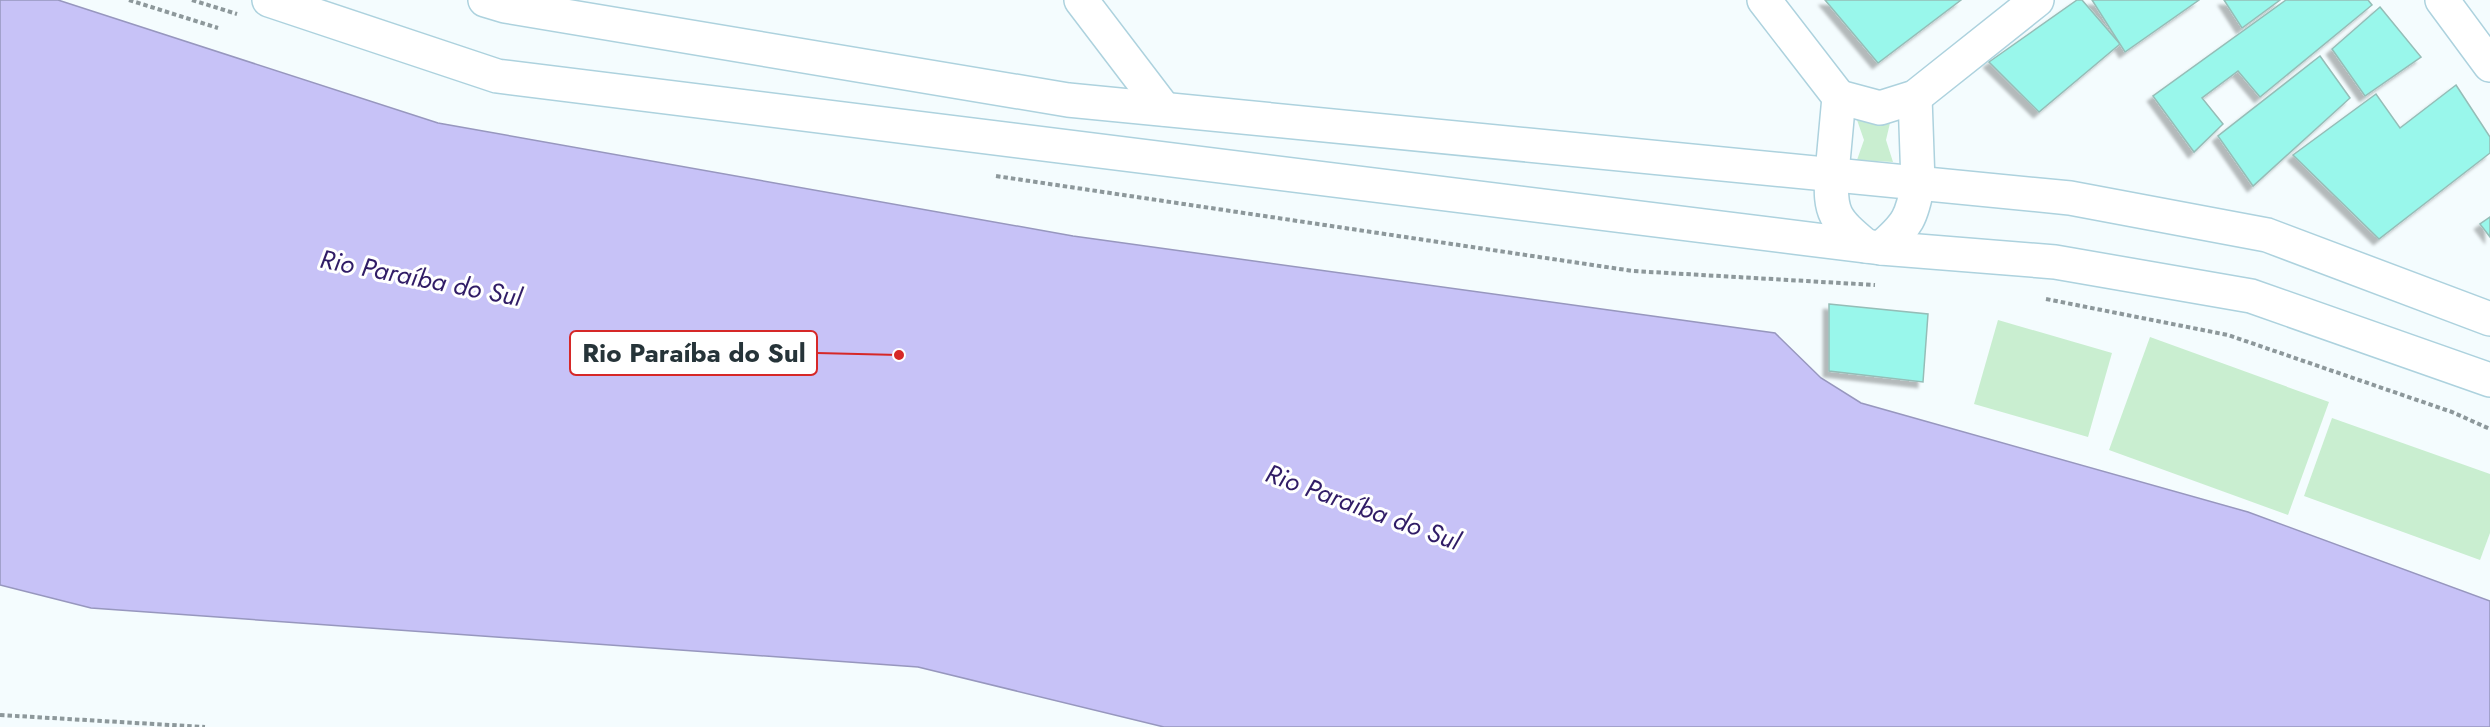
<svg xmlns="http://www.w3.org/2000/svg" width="2490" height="727" font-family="Jost,sans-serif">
<defs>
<filter id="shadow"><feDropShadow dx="-5.5" dy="5.5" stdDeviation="1.5" flood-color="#0004"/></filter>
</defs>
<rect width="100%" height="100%" fill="#f4fcfe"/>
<g fill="#c9eed0">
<path d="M 1857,120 L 1890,123 L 1886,140 L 1893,162 L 1857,160 L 1864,140 Z"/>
<path d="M 1998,320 L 2112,353 L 2088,437 L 1974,404 Z"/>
<path d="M 2150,337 L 2329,402 L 2288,515 L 2109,450 Z"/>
<path d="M 2332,418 L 2490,474 L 2490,533 L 2480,560 L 2304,496 Z"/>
</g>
<path fill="#c7c2f7" stroke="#9797be" stroke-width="1.5" d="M 0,0 L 58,0 L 438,123 L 1073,236 L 1775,333 L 1821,378 L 1861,403 L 2248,512 L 2490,601 L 2490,727 L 1164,727 L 918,667 L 91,608 L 0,585 Z"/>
<g fill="#99f7eb" stroke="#95bdb7" stroke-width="1.5" filter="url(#shadow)">
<path d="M 1825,0 L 1961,0 L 1878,63 Z"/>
<path d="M 2077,0 L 2082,0 L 2120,44 L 2039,112 L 1989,62 Z"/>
<path d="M 2092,0 L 2199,0 L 2125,52 Z"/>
<path d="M 2224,0 L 2280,0 L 2242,28 Z"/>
<path d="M 2286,0 L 2368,0 L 2372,5 L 2260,97 L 2238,71 L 2202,98 L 2223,124 L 2194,152 L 2153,96 Z"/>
<path d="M 2380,7 L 2421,57 L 2365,96 L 2332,49 Z"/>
<path d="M 2320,56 L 2350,98 L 2253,186 L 2218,136 Z"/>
<path d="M 2456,85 L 2490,137 L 2490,153 L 2379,239 L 2293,155 L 2376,94 L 2400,128 Z"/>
<path d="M 2490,217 L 2490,237 L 2480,224 Z"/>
<path d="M 1829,304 L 1928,314 L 1923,382 L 1829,371 Z"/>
</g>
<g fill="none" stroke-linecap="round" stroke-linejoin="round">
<g stroke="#add2de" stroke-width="36">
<g id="minor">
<path d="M 1081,0 L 1164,109"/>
<path d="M 1764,0 L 1839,97 L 1832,173"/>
<path d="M 1839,97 L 1880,108 L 1915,97 L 2037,0"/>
<path d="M 1915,97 L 1918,183"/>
</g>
</g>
<g stroke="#add2de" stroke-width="36">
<path id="tertiary" d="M 2442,0 L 2490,65"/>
</g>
<g stroke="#add2de" stroke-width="36">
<g id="secondary">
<path d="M 269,0 L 497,76 L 1881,248 L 2055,262 L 2251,296 L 2490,380"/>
<path d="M 485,0 L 505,6 L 1068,100 L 2070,198 L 2267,235 L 2490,319"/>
<path d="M 1832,173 C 1829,214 1835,220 1866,246"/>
<path d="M 1881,248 C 1908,225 1912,217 1918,183"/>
</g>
</g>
<g stroke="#8d989b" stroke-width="4" stroke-dasharray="4.5 3" stroke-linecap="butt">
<path d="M 129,0 L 218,28"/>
<path d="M 192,0 L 237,14"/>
<path d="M 996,176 L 1633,271 L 1875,285"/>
<path d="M 2046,299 L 2228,335 L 2452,412 L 2490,429"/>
<path d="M 0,715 L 205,727"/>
</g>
<use href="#minor" stroke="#fff" stroke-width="33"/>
<use href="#tertiary" stroke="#fff" stroke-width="33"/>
<use href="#secondary" stroke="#fff" stroke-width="33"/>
</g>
<g text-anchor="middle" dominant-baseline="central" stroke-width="6" stroke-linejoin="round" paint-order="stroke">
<g font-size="26" font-style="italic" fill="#301c66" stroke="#fff">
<text transform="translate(421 278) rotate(11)">Rio Paraíba do Sul</text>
<text transform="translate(1363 507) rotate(20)">Rio Paraíba do Sul</text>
</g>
</g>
<path fill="none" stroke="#d62828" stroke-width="2" d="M899 355L817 353"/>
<circle fill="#d62828" stroke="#fff" stroke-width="2" cx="899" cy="355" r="6"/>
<rect fill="#fff" stroke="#d62828" stroke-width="2" x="570" y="331" width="247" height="44" rx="6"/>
<g font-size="26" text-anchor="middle" font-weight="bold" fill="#263439">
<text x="694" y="362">Rio Paraíba do Sul</text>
</g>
</svg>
